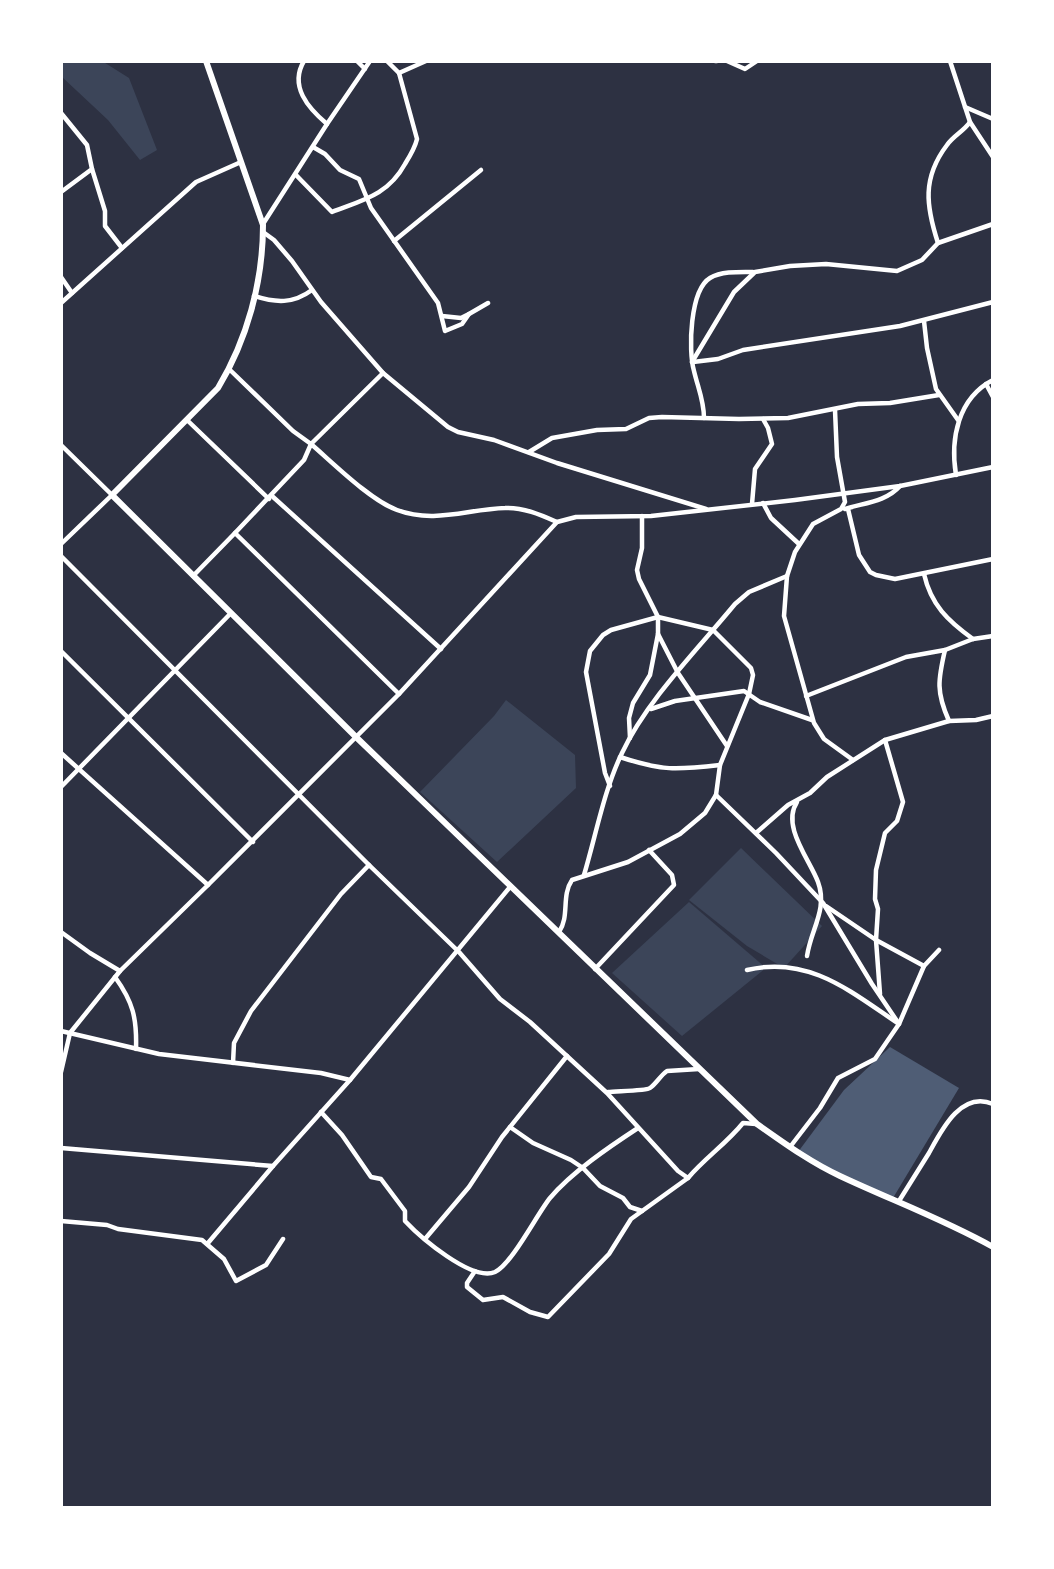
<svg xmlns="http://www.w3.org/2000/svg" width="1054" height="1569" font-family="'Exo 2',sans-serif">
<rect width="100%" height="100%" fill="#2d3142"/>
<g fill="#3c4559">
<path d="M 61,61 L 102,61 L 129,78 L 157,150 L 140,160 L 108,120 L 61,76 Z"/>
<path d="M 506,700 L 575,755 L 576,788 L 497,862 L 420,792 L 494,716 Z"/>
<path d="M 741,848 L 822,926 L 784,968 L 747,946 L 689,900 Z"/>
<path d="M 689,902 L 766,968 L 682,1036 L 612,973 Z"/>
</g>
<path fill="#4f5d75" d="M 890,1047 L 959,1088 L 893,1198 L 840,1176 L 798,1152 L 844,1090 Z"/>
<g fill="none" stroke-linecap="round" stroke-linejoin="round">
<g stroke="#fff" stroke-width="4.5">
<path d="M 304,61 C 289,86 308,108 327,124"/>
<path d="M 357,61 L 365,69"/>
<path d="M 715,61 L 717,61"/>
<path d="M 727,61 L 745,69 L 757,61"/>
<path d="M 950,61 L 970,122 L 993,157"/>
<path d="M 399,73 L 426,61"/>
<path d="M 965,107 L 993,119"/>
<path d="M 61,113 L 87,145 L 92,169 L 61,192"/>
<path d="M 313,147 L 325,154 L 340,170 L 359,179 L 371,208 L 438,303 L 445,331 L 462,324 L 469,314 L 488,303"/>
<path d="M 92,169 L 105,211 L 105,226 L 122,248"/>
<path d="M 296,175 L 332,212 C 363,200 388,195 405,164 C 410,156 415,148 417,139 L 399,73 L 387,61"/>
<path d="M 263,224 L 327,124 L 370,61"/>
<path d="M 263,232 L 274,240 L 292,261 L 321,302 L 383,373 L 448,427 L 458,432 L 494,440 L 557,463 L 706,509"/>
<path d="M 394,241 L 481,170"/>
<path d="M 938,243 C 926,206 922,178 947,145 C 953,136 964,131 970,122"/>
<path d="M 61,277 L 72,293"/>
<path d="M 254,296 C 276,303 293,304 312,290"/>
<path d="M 61,303 L 196,182 L 241,162"/>
<path d="M 442,316 L 461,318 L 469,314"/>
<path d="M 924,321 L 927,348 L 936,389 L 958,420"/>
<path d="M 692,362 L 734,292 L 755,272 L 790,266 L 826,264 L 897,271 L 922,260 L 938,243 L 993,224"/>
<path d="M 693,362 L 718,359 L 743,350 L 900,326 L 993,302"/>
<path d="M 229,369 L 293,431 L 311,444 L 383,373"/>
<path d="M 986,384 L 993,397"/>
<path d="M 835,410 L 837,457 L 845,502 L 841,509 L 813,524 L 795,552 L 787,576 L 784,616 L 814,723 L 824,739 L 853,760"/>
<path d="M 704,418 C 704,401 698,388 694,371 C 688,350 690,290 710,278 C 722,271 740,272 753,272"/>
<path d="M 187,420 L 269,499"/>
<path d="M 61,445 L 112,495 L 61,544"/>
<path d="M 529,452 L 552,438 L 597,430 L 626,429 L 649,418 L 662,417 L 739,419 L 788,418 L 858,404 L 890,403 L 939,395"/>
<path d="M 956,475 C 950,439 958,398 993,380"/>
<path d="M 272,496 L 441,649"/>
<path d="M 763,503 L 771,518 L 799,544"/>
<path d="M 752,504 L 755,469 L 772,444 L 768,428 L 763,419"/>
<path d="M 845,509 C 863,503 886,502 900,486"/>
<path d="M 848,509 L 859,555 L 870,572 L 876,575 L 895,579 L 993,559"/>
<path d="M 61,556 L 369,865 L 459,952 L 500,999 L 530,1022 L 607,1093 L 678,1171 L 688,1178 C 705,1158 727,1143 743,1123 L 756,1124"/>
<path d="M 924,574 C 931,605 948,621 973,639"/>
<path d="M 193,576 L 235,533"/>
<path d="M 658,634 L 678,673 L 727,746"/>
<path d="M 945,650 C 938,680 936,692 949,721"/>
<path d="M 61,651 L 253,842"/>
<path d="M 399,694 L 235,533 L 304,460 L 311,444 C 333,463 370,500 397,510 C 434,524 468,509 505,508 C 523,507 541,515 557,522"/>
<path d="M 806,696 L 906,657 L 945,650 L 973,639 L 993,636"/>
<path d="M 651,709 L 675,701 L 744,691 L 760,702 L 812,720"/>
<path d="M 630,738 L 629,718 L 633,703 L 650,675 L 658,634 L 658,617 L 639,579 L 637,570 L 642,548 L 642,516"/>
<path d="M 61,753 L 208,885 L 120,971 L 90,953 L 61,932"/>
<path d="M 620,757 C 662,771 676,770 720,765"/>
<path d="M 61,787 L 231,613"/>
<path d="M 716,795 L 776,853 L 823,903 L 872,984 L 899,1024 L 875,1059 L 838,1078 L 820,1108 L 790,1147"/>
<path d="M 797,802 C 781,826 810,860 818,882 C 828,909 811,929 807,956"/>
<path d="M 756,833 L 788,805 L 810,793 L 827,777 L 885,740 L 949,721 L 976,720 L 993,716"/>
<path d="M 584,875 C 596,835 604,790 622,753 C 647,700 698,649 735,604 L 749,592 L 787,576"/>
<path d="M 208,885 L 399,694 L 557,522 L 576,517 L 651,516 L 795,500 L 900,486 L 993,467"/>
<path d="M 826,906 L 876,940 L 924,966"/>
<path d="M 559,932 C 570,916 561,896 572,880 L 628,862 L 680,834 L 705,813 L 716,795 L 720,765 L 749,694 L 753,675 L 751,668 L 713,630 L 658,617 L 611,630 L 603,635 L 590,651 L 586,672 L 605,773 L 610,786"/>
<path d="M 595,969 L 674,885 L 672,875 L 649,850"/>
<path d="M 747,970 C 809,955 851,992 899,1024 L 924,966 L 939,950"/>
<path d="M 115,977 C 133,1002 137,1018 136,1049"/>
<path d="M 880,994 L 876,940 L 878,909 L 875,899 L 876,870 L 885,833 L 897,821 L 903,802 L 885,740"/>
<path d="M 61,1031 L 159,1054 L 321,1073 L 350,1080 L 510,887"/>
<path d="M 233,1063 L 234,1043 L 251,1011 L 341,894 L 369,865"/>
<path d="M 61,1072 L 70,1033 L 120,971"/>
<path d="M 608,1092 C 616,1091 646,1091 650,1088 C 656,1084 660,1076 667,1071 L 699,1069"/>
<path d="M 321,1112 L 342,1135 L 371,1177 L 381,1179 L 405,1211 L 405,1221 C 420,1237 472,1282 495,1272 C 512,1264 537,1214 550,1198 C 572,1172 609,1147 638,1128"/>
<path d="M 510,1127 L 533,1143 L 571,1160 L 583,1168 L 600,1186 L 623,1198 L 630,1207 L 642,1211"/>
<path d="M 61,1148 L 273,1166"/>
<path d="M 899,1201 C 909,1185 919,1169 929,1153 C 941,1131 961,1090 993,1104"/>
<path d="M 61,1221 L 107,1225 L 118,1229 L 202,1240 L 224,1259 L 236,1281 L 266,1265 L 283,1239"/>
<path d="M 425,1239 L 469,1187 L 502,1137 L 567,1056"/>
<path d="M 208,1243 L 273,1166 L 350,1080"/>
<path d="M 475,1271 L 467,1283 L 467,1287 L 483,1300 L 503,1297 L 530,1312 L 548,1317 L 609,1254 L 631,1219 L 688,1178"/>
</g>
<path stroke="#fff" stroke-width="6" d="M 206,61 L 263,225 C 263,282 247,340 218,388 L 112,495 L 356,737 L 757,1124 C 784,1143 810,1162 840,1176 C 891,1200 943,1219 993,1247"/>
</g>
<rect width="1054" height="1569" fill="none" stroke="#ffffff" stroke-width="126"/>
</svg>
